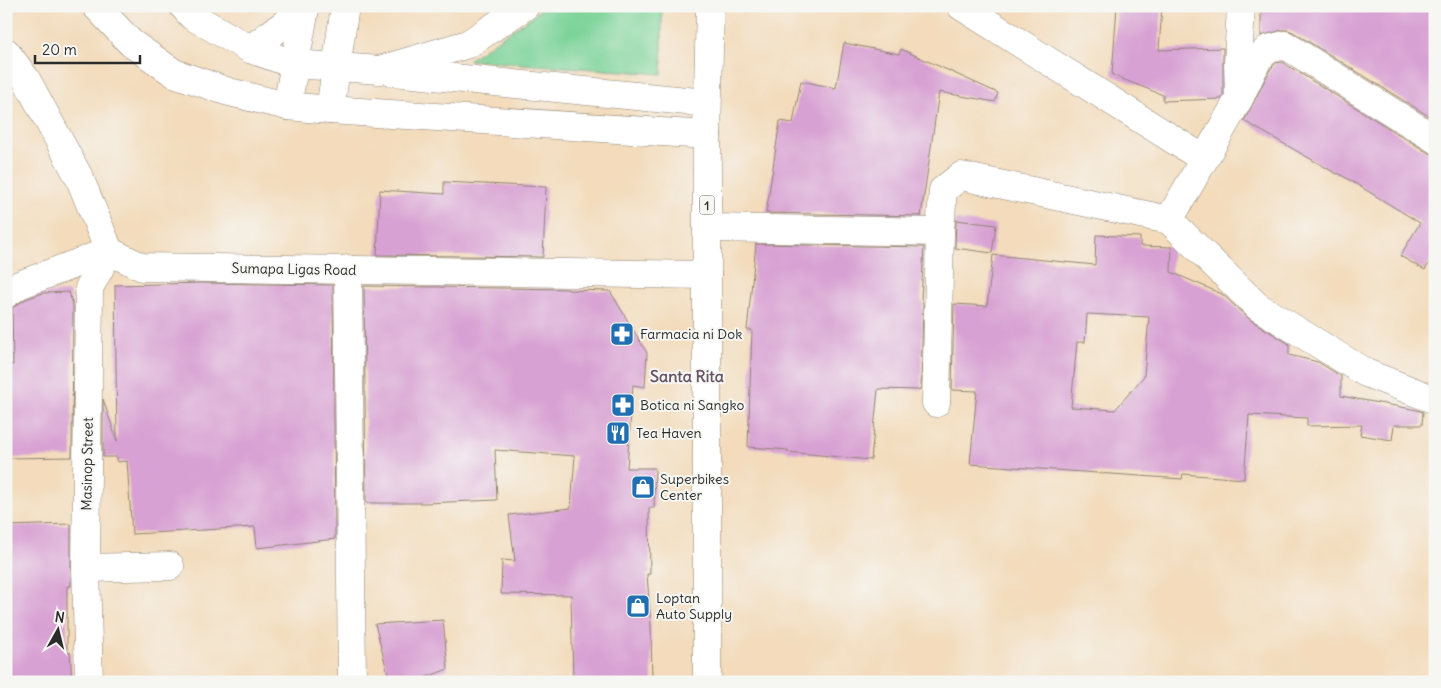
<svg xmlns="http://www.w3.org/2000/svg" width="1441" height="688" font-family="Delius,sans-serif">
<rect width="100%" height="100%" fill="#f6f6f2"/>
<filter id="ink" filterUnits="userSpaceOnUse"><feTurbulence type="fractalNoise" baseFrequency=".02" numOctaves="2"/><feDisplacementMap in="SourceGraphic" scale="10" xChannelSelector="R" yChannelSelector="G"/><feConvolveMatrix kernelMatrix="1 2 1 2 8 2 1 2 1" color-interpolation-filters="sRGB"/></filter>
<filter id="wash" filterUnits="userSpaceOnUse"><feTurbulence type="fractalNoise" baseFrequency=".0096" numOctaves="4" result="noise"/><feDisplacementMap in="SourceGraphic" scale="20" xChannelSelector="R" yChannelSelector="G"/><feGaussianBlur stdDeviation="1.12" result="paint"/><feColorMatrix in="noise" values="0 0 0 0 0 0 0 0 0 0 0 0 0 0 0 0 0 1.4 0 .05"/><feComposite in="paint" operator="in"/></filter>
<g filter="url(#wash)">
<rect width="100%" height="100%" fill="#f3dbbb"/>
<path fill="#7cd398" stroke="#547f62" d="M 543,6 L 662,6 L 662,74 L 468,60 L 533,16 Z"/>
<g id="blocks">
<g fill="#d8a1d3" fill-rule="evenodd">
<path d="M 1117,6 L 1162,6 L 1159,50 L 1223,48 L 1223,95 L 1221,99 L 1163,101 L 1163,95 L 1112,75 Z"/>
<path d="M 1261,6 L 1435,6 L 1435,120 L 1293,32 L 1288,30 L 1282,30 L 1261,36 Z"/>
<path d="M 844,43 L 899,54 L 901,49 L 998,93 L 995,102 L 939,92 L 921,216 L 922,216 L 766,213 L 780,121 L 793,123 L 801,81 L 836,88 Z"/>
<path d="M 1282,62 L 1427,152 L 1435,155 L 1435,254 L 1425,270 L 1400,256 L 1420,223 L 1338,173 L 1337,174 L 1244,121 L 1271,68 L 1276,63 Z"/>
<path d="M 444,182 L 546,187 L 543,257 L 377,255 L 380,190 L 444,194 Z"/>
<path d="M 956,220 L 996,225 L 992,253 L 955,248 Z"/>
<path d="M 1096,235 L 1140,237 L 1140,246 L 1172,247 L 1171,272 L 1222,294 L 1249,319 L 1289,344 L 1289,355 L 1318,362 L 1341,376 L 1341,396 L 1417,410 L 1423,412 L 1422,425 L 1394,425 L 1392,440 L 1360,435 L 1362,425 L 1307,426 L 1307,418 L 1249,415 L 1244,479 L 1183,474 L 1182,479 L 970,464 L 977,391 L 952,390 L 954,304 L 987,306 L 993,255 L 1095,265 ZM 1087,314 L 1149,317 L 1144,376 L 1115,410 L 1071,407 L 1077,342 L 1085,342 Z"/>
<path d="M 756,244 L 924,247 L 921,300 L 923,303 L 921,389 L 919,389 L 919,390 L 878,389 L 871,460 L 788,452 L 788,450 L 748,447 L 752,330 L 747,330 Z"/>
<path d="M 202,283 L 333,285 L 335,539 L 257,548 L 255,527 L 132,534 L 127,461 L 117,462 L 117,457 L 103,457 L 103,399 L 117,441 L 115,285 Z"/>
<path d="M 364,286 L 568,289 L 568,290 L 610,291 L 647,353 L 645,387 L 633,385 L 627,468 L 655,468 L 654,508 L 649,508 L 650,574 L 647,574 L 651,627 L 652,682 L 573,682 L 571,595 L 501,594 L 502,560 L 515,561 L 509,515 L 571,508 L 575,456 L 495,450 L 497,500 L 425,503 L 366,503 Z"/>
<path d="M 69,292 L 73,306 L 72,457 L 6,458 L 6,364 L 13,365 L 12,308 L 26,299 L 43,293 Z"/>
<path d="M 71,524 L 71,586 L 67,586 L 67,653 L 70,652 L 72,682 L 6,682 L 6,526 Z"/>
<path d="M 443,620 L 448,669 L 414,682 L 390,682 L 375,624 Z"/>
</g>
</g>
</g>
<g filter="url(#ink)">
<use href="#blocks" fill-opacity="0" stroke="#8f8373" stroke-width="1"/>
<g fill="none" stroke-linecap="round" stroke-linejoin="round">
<g stroke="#8f8373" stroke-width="29">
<g id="minor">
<path d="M 961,6 L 1204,159"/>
<path d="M 250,49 L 305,9 L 305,6"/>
<path d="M 1239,95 L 1238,63 L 1241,6"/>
<path d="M 287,106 L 305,9"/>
<path d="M 330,110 L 345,6"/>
<path d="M 1169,220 L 1257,306 L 1366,373 L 1435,400"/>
<path d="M 707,228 L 940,232"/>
<path d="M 348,269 L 352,682"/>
<path d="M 6,294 L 19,285 L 109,251"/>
<path d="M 936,403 L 940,232 L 943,190 L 961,176 L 1169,220 L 1239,99 L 1258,59 L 1268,49 L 1285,45 L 1435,139"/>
<path d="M 86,568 L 170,566"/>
<path d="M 89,682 L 86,568 L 89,288 L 109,251"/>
</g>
</g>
<g stroke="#8f8373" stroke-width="29">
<path id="major" d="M 6,52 L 26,79 L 80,179 L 109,251 L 142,267 L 707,275"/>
</g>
<g stroke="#8f8373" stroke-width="29">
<g id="highway">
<path d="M 96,6 L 131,43 L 174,73 L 229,92 L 287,106 L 330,110 L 707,135"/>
<path d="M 183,6 L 192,16 L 250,49 L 294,64 L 380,70 L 468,44 L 525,6"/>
<path d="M 393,72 L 707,103"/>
<path d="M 707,682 L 707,135 L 710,6"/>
</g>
</g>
<use href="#minor" stroke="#fff" stroke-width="28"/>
<use href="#major" stroke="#fff" stroke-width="28"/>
<use href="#highway" stroke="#fff" stroke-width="28"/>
</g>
</g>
<defs>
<g id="pharmacy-square" transform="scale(1.25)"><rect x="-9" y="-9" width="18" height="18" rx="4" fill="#1f6fb2" stroke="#f6f6f2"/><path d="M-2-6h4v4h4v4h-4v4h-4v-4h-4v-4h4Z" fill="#fff"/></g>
<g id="restaurant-square" transform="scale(1.25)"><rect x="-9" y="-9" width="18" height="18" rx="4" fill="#1f6fb2" stroke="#f6f6f2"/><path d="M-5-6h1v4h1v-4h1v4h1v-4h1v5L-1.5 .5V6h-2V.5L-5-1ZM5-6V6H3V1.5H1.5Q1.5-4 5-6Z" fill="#fff"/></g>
<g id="shop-square" transform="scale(1.25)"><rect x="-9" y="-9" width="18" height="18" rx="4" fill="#1f6fb2" stroke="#f6f6f2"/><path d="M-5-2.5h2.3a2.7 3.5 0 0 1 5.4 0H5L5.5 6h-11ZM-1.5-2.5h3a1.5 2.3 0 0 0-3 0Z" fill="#fff"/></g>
</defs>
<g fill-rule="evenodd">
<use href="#pharmacy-square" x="622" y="334"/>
<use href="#pharmacy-square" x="623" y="405"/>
<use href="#restaurant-square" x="618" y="433"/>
<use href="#shop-square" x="643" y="487"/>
<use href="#shop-square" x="638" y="606"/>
</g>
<g text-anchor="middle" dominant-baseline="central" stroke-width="4" stroke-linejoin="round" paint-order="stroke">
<rect fill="#f6f6f2" stroke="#686867" stroke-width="1" x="699.5" y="195.5" width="15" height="19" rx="4"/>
<g font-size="12" font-weight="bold" fill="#2b2b2b">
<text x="707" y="205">1</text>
</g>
<g font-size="14" fill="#2b2b2b" stroke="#f6f6f2">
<text transform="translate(294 269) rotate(1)">Sumapa Ligas Road</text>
<text transform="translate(87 464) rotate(-89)">Masinop Street</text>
</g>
<g font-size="14" fill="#2b2b2b" stroke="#f6f6f2" text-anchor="start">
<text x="640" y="334">Farmacia ni Dok</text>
<text x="640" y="405">Botica ni Sangko</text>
<text x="636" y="433">Tea Haven</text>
<text x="660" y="479">Superbikes<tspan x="660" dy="16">Center</tspan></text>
<text x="656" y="598">Loptan<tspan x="656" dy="16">Auto Supply</tspan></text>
</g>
<g font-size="16" font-weight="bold" fill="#685466" stroke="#f6f6f2">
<text x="687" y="376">Santa Rita</text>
</g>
</g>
<rect width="1441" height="688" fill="none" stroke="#f6f6f2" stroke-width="25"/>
<g transform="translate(58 630) rotate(8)" stroke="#f6f6f2" stroke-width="4" paint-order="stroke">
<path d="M0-4L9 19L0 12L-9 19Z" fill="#2b2b2b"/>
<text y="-8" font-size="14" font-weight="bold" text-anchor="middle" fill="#2b2b2b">N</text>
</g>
<path d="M35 55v8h105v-8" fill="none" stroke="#2b2b2b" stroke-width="2.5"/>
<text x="42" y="55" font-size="15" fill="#2b2b2b" stroke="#f6f6f2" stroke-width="4" paint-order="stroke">20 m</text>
</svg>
